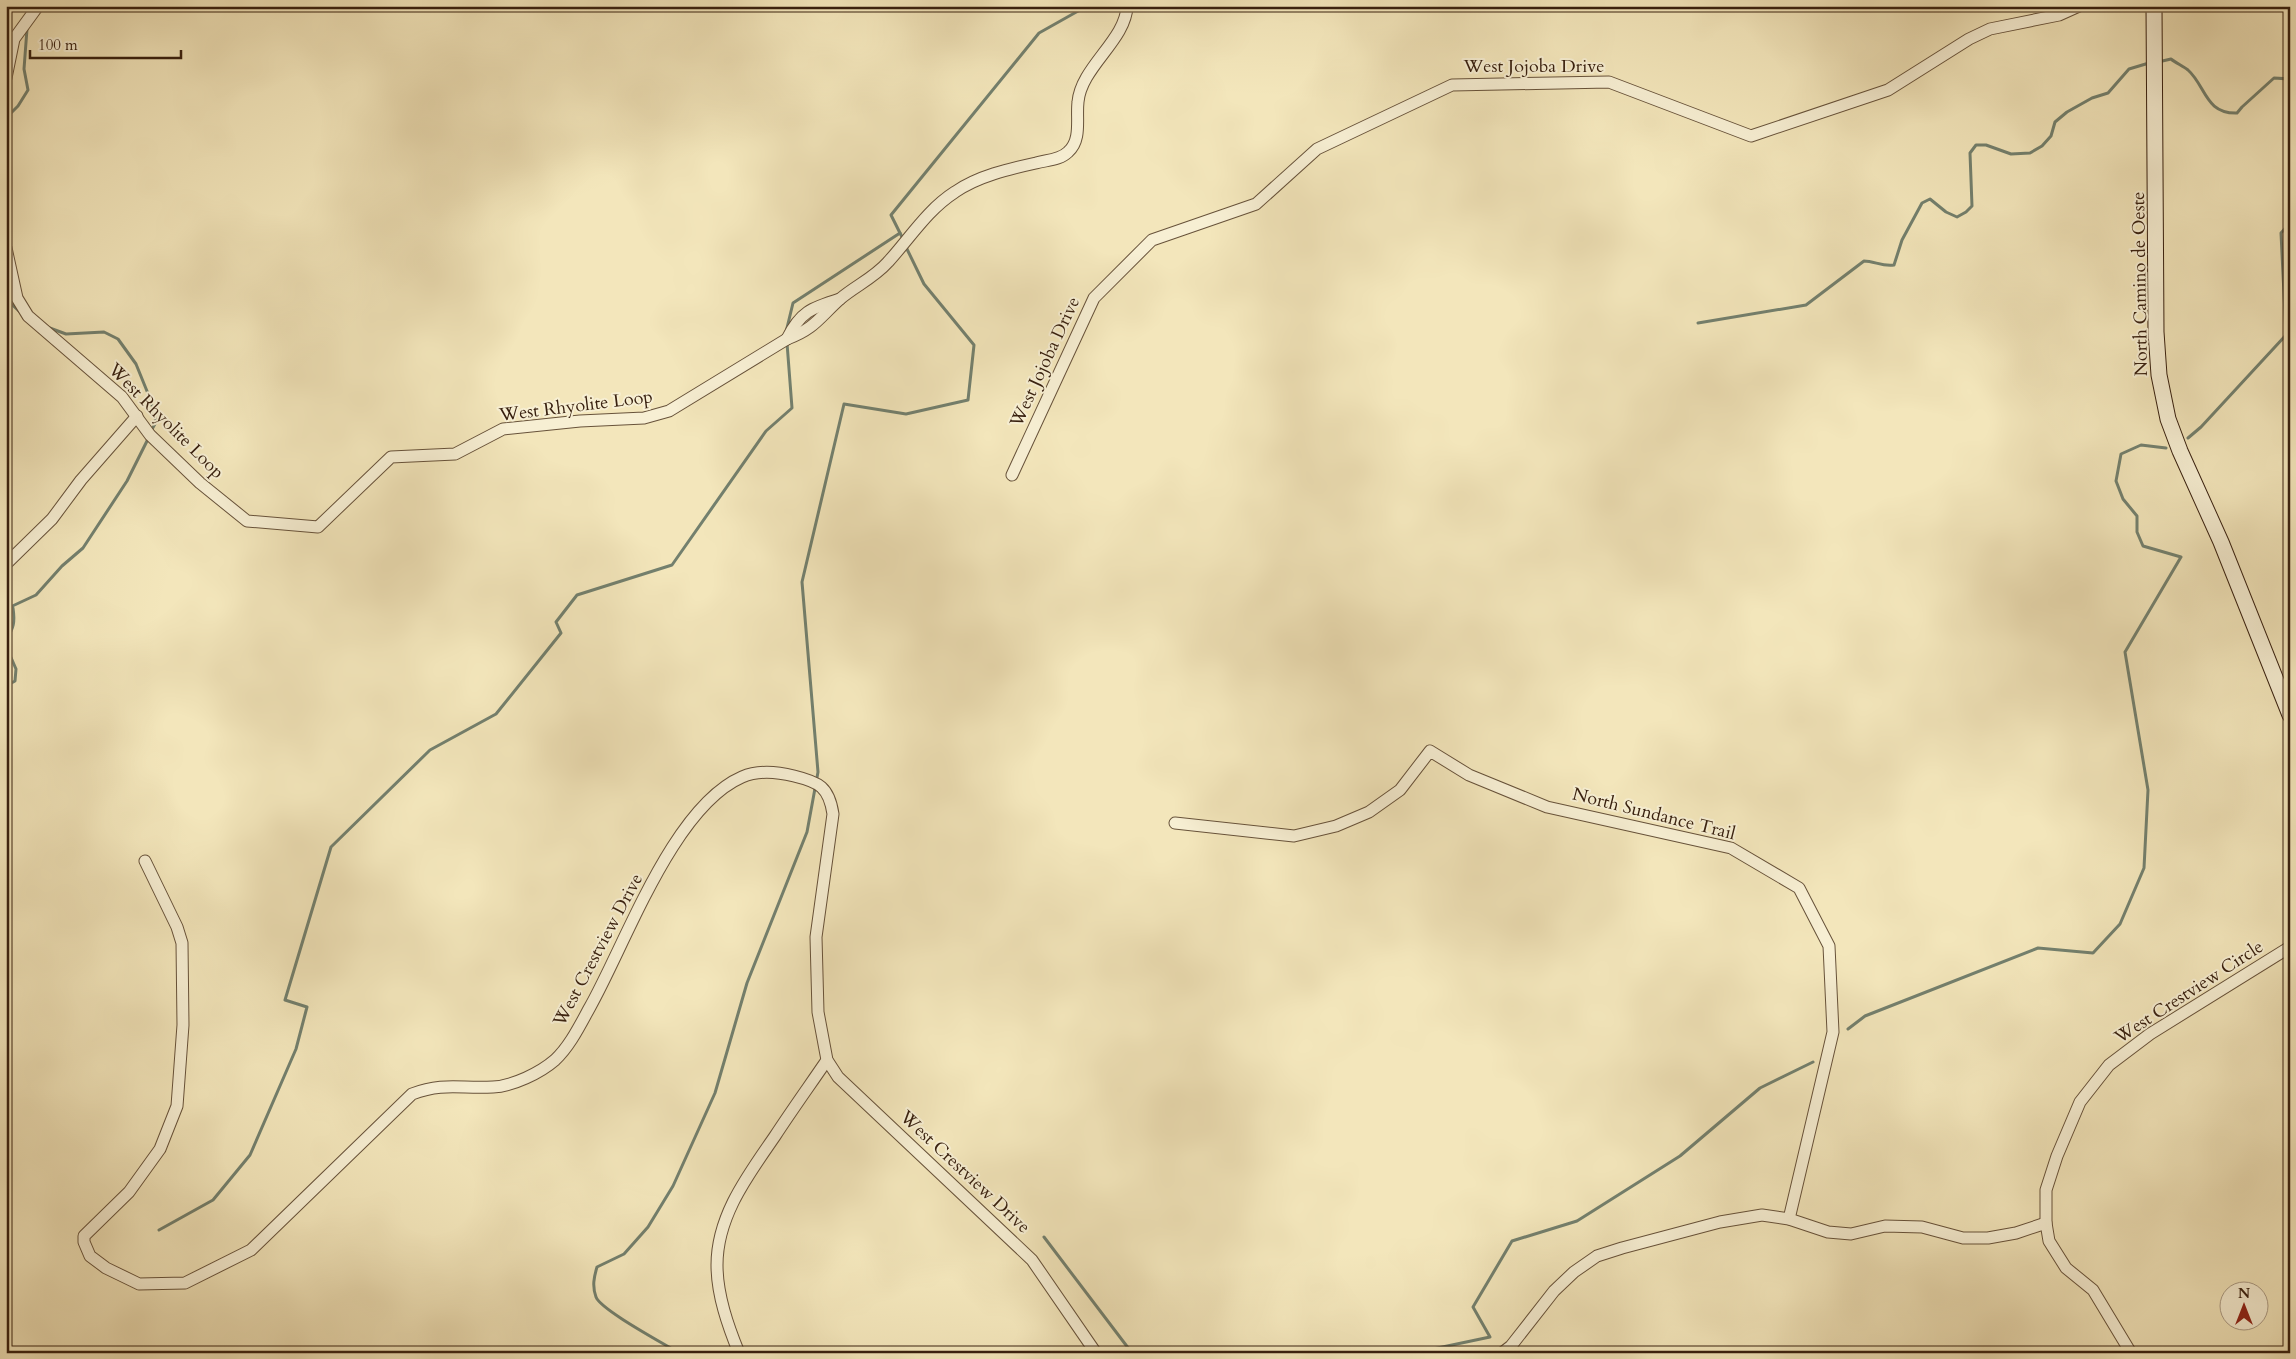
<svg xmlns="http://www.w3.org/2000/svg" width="2296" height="1359" font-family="Cardo,serif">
<rect width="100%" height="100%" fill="#f3e6bb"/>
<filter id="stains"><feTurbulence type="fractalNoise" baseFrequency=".004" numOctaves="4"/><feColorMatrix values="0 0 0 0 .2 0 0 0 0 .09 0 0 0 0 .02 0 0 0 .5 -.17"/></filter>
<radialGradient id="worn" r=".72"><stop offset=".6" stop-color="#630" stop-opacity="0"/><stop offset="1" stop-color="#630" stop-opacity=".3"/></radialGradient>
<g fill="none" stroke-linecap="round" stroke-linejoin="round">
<g stroke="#73806e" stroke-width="3">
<path d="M 2158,62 L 2171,59 C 2176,63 2183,66 2188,70 C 2206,86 2205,114 2237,113 L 2242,107 L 2274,78 L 2290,79"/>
<path d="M 6,118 L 18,106 L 28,90 L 24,69 L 27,29"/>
<path d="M 903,239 L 891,215 L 1039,33 L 1087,6"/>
<path d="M 6,299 L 20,312"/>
<path d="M 1698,323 L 1806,305 L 1864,261 C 1874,261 1883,267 1894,265 L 1902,240 L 1922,203 L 1930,199 L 1946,212 L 1957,217 L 1966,212 L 1972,206 L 1970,153 L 1976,145 L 1986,145 L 2011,154 L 2030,153 L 2042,146 L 2051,136 L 2055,122 L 2067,112 L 2092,98 L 2108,93 L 2129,69 L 2149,63"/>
<path d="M 47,327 L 66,334 L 104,332 L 118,339 L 136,364 L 151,401 L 156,422 L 151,431"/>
<path d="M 786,332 L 793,303 L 900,233"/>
<path d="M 2188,438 L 2201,427 L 2286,335 L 2281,233 L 2290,223"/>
<path d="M 6,609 L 36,595 L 62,566 L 83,548 L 127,481 L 149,437"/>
<path d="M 6,640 C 14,628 15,622 13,608"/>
<path d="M 6,646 L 16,669 L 15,681 L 6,686"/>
<path d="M 1848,1029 L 1865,1016 L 2038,948 L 2093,953 L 2120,924 L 2144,868 L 2148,790 L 2125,652 L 2181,557 L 2143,546 L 2137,532 L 2137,516 L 2123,499 L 2116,481 L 2121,454 L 2141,445 L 2166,448"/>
<path d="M 159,1230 L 213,1200 L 250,1155 L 296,1049 L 307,1007 L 285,1000 L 331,847 L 430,750 L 496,714 L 561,633 L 556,622 L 577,595 L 672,565 L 766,431 L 792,408 L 787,343"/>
<path d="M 1044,1237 L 1132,1353"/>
<path d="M 679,1353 C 663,1343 601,1310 596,1297 C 592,1286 594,1277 597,1267 L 624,1254 L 648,1227 L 673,1186 L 715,1093 L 747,983 L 807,832 L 818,772 L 802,582 L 844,404 L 906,414 L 968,400 L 974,345 L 924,284 L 905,245"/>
<path d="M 1414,1353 L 1490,1337 L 1473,1307 L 1512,1241 L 1577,1221 L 1680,1156 L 1760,1088 L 1813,1062"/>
</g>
<g stroke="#67523a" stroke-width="13">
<g id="street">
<path d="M 6,78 L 14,39 L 38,6"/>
<path d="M 6,248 L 17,298 L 28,316 L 122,397 L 150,435 L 200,483 L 247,521 L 318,527 L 391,457 L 455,454 L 503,429 L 580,421 L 644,418 L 669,411 L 787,339 C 814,329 819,318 840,299 C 855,286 874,278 888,262 C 910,238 927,210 955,192 C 978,176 1009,169 1036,163 C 1047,160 1060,160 1068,152 C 1082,140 1076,118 1078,102 C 1081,67 1126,40 1127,6"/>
<path d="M 787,339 C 800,312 811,308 840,299"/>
<path d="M 1012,475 L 1094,298 L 1152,240 L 1256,204 L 1317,149 L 1452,85 L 1609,82 L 1751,136 L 1888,90 L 1969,39 L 1990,29 L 2059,15 L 2079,6"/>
<path d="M 6,564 L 52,519 L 81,480 L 137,416"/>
<path d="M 1175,823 L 1294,836 L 1336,826 L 1369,812 L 1400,790 L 1430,751 L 1469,775 L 1547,807 L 1731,848 L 1799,888 L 1829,946 L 1833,1032 L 1789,1219"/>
<path d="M 145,861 L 177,927 L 182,943 L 183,1025 L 177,1106 L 160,1149 L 129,1192 L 84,1236 L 84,1242 L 90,1256 L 106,1268 L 139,1284 L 185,1283 L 251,1250 L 412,1094 C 444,1082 461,1089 493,1087 C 513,1086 540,1073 555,1060 C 570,1046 580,1025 590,1007 C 626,943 673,807 742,777 C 758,770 778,772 794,776 C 819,782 829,787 833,814 L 816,937 L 818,1012 L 827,1060 L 838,1077 L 1032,1260 L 1096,1353"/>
<path d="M 739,1353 C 728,1326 717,1295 717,1265 C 717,1215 749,1174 775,1136 C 792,1110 810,1085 827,1060"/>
<path d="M 1502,1353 L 1511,1346 L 1554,1291 L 1574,1272 L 1597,1256 L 1622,1248 L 1720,1222 L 1762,1215 L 1789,1219 L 1828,1232 L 1851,1234 L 1885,1226 L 1922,1227 L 1963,1238 L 1988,1238 L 2016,1233 L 2046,1223"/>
<path d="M 2131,1353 L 2093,1290 L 2066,1268 L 2049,1241 L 2046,1223 L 2046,1190 L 2057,1156 L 2080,1102 L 2109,1065 L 2150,1034 L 2290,947"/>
</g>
</g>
<g stroke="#38200f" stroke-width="17">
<path id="secondary" d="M 2154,6 L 2156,332 L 2159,375 L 2168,419 L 2180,451 L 2221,542 L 2290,715"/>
</g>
<use href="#street" stroke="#f7efd3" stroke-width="11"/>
<use href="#secondary" stroke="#f7efd3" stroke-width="15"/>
</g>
<g text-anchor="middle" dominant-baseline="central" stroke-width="4" stroke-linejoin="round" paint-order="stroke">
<g font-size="18" fill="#38200f" stroke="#f7efd3">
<text x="1534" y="66">West Jojoba Drive</text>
<text transform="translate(2140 284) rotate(-91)">North Camino de Oeste</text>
<text transform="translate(1045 362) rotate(-65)">West Jojoba Drive</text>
<text transform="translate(576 406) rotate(-7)">West Rhyolite Loop</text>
<text transform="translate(166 421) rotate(45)">West Rhyolite Loop</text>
<text transform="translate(1654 814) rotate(14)">North Sundance Trail</text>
<text transform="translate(598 950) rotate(-62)">West Crestview Drive</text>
<text transform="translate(2189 992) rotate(-33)">West Crestview Circle</text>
<text transform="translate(965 1172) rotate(43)">West Crestview Drive</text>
</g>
</g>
<rect width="2296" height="1359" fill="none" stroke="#f3e6bb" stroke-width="25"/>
<rect x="8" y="8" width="2281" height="1344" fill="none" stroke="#38200f" stroke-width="2.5"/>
<rect x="12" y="12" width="2271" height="1334" fill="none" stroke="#38200f"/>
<g transform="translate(2244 1306)"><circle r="24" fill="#f7efd3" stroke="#ab9c85"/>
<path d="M0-4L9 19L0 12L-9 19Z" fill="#8f2418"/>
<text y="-8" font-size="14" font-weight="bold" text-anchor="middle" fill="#38200f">N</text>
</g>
<path d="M30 50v8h151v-8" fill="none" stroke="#38200f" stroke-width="2.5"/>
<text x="38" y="50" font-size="15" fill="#38200f" stroke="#f7efd3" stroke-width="4" paint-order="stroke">100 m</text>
<rect width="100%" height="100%" filter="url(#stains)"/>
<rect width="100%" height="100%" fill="url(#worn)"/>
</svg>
